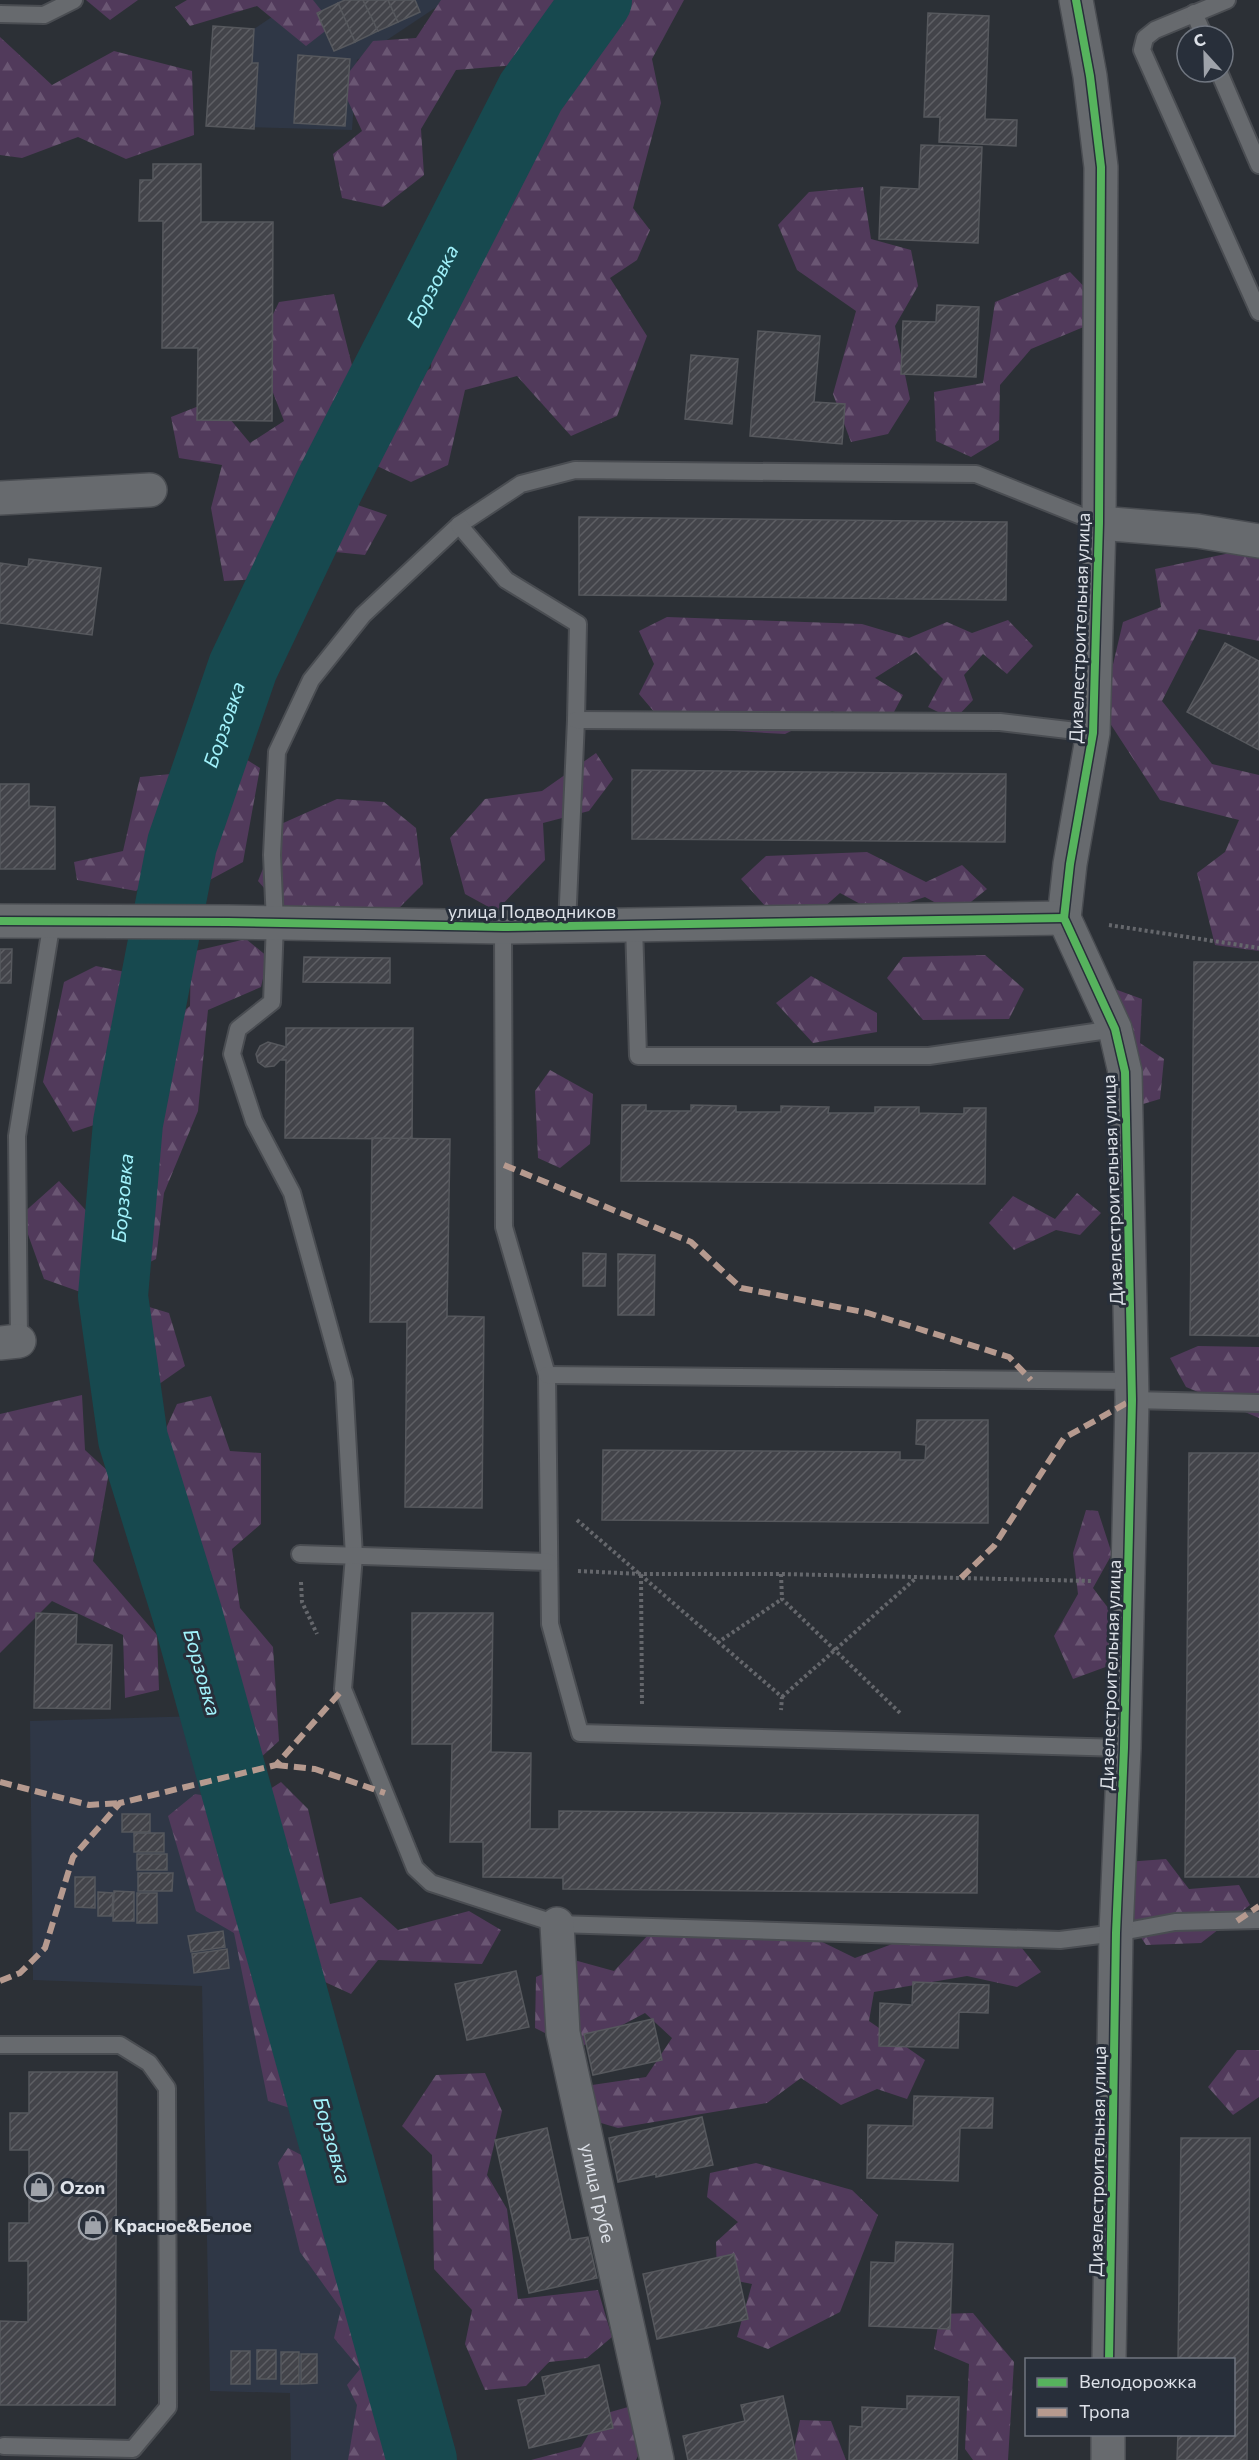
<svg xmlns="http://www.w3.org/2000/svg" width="1259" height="2460" font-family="Commissioner,sans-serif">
<defs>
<pattern id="forest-firs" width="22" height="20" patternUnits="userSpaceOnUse" patternTransform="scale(1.5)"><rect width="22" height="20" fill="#513a5b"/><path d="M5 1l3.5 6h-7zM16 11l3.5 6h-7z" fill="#6a5673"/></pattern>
<pattern id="building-hatch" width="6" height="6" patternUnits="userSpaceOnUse" patternTransform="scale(1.5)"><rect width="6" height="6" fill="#43444a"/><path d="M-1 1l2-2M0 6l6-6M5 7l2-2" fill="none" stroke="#5e5f64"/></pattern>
</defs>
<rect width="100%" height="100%" fill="#2c3036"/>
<g fill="#2f3746">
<path d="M 297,0 L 447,0 L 357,60 L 352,130 L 206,126 L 213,26 L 254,29 Z"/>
<path d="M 201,1716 L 400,2460 L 291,2460 L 290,2393 L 210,2391 L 202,1986 L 33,1980 L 30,1721 Z"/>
</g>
<g fill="url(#forest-firs)">
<path d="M 86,0 L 138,0 L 110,20 Z"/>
<path d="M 187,0 L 313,0 L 333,25 L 306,46 L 257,6 L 190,26 L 175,7 Z"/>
<path d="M 441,0 L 583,0 L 553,21 L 517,65 L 456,70 L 421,129 L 424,175 L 383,207 L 342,198 L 333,154 L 362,131 L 340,84 L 373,41 L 416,38 Z"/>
<path d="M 614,0 L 684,0 L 652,59 L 661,103 L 633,208 L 650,230 L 637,260 L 610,278 L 647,336 L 617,416 L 571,436 L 517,376 L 465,390 L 448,465 L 411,482 L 377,466 L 388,396 L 431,368 L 433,323 L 456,310 L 453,261 L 497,183 L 519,165 L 541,96 Z"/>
<path d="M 0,37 L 52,85 L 114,51 L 192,71 L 194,135 L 126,159 L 78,137 L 22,158 L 0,155 Z"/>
<path d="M 863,187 L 871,239 L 911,250 L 918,286 L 895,326 L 910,399 L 888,434 L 851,442 L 833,394 L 856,311 L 797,270 L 778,225 L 809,192 Z"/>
<path d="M 1070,272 L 1096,299 L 1086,326 L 1031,349 L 1000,385 L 999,440 L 971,457 L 936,441 L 934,392 L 983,383 L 995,302 Z"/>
<path d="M 334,294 L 359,393 L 334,497 L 387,515 L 365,555 L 287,547 L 261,579 L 224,581 L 211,508 L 222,465 L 179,458 L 171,417 L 214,400 L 250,443 L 284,421 L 256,349 L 279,302 Z"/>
<path d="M 1244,550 L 1259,558 L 1259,641 L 1199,629 L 1162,701 L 1212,764 L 1259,775 L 1259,951 L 1215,945 L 1197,873 L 1225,852 L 1239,820 L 1160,800 L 1102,711 L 1123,622 L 1161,607 L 1155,569 Z"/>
<path d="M 667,617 L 862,624 L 909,638 L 947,622 L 972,633 L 1008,620 L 1033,646 L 1007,674 L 983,654 L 964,675 L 973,700 L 954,720 L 928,707 L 943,679 L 916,652 L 875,678 L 903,695 L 885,729 L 832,711 L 785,734 L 667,727 L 639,694 L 654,664 L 639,631 Z"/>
<path d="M 220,743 L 260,768 L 243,862 L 206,882 L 171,862 L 136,891 L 77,880 L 74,862 L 123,851 L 140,777 L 181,773 Z"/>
<path d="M 596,753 L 613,779 L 589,811 L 543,823 L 545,860 L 496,911 L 465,894 L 450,838 L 485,799 L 542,791 Z"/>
<path d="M 337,799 L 384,802 L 416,828 L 423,884 L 397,910 L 286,913 L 258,881 L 281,824 Z"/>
<path d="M 867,852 L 926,882 L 962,865 L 987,889 L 956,914 L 925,897 L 877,913 L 840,893 L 815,915 L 775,917 L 741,879 L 766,856 Z"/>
<path d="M 246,939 L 268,957 L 261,987 L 208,1010 L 198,1111 L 164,1193 L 156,1259 L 86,1294 L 44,1279 L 21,1215 L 59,1181 L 104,1230 L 141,1211 L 136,1153 L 164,1095 L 161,1029 L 190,1006 L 191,952 Z"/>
<path d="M 985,955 L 1024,989 L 1009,1019 L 923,1020 L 887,978 L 903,957 Z"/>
<path d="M 96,966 L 140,975 L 149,1006 L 109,1120 L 73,1132 L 43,1082 L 64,982 Z"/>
<path d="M 811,976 L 877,1013 L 877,1032 L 813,1043 L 776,1003 Z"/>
<path d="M 1109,987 L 1142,999 L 1140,1043 L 1164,1059 L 1160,1099 L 1133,1107 L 1107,1086 L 1111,1035 Z"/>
<path d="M 550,1070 L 593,1094 L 590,1144 L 560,1168 L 538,1158 L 535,1091 Z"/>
<path d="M 1077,1193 L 1101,1213 L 1080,1235 L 1056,1230 L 1014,1250 L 989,1223 L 1013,1196 L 1055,1219 Z"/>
<path d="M 146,1306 L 169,1313 L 185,1366 L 152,1389 L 105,1378 L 107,1328 Z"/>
<path d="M 1198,1346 L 1259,1347 L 1259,1418 L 1186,1387 L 1170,1358 Z"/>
<path d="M 82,1395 L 85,1450 L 109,1472 L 93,1561 L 157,1635 L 159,1690 L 125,1698 L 123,1635 L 52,1601 L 0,1653 L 0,1414 Z"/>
<path d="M 211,1396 L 230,1451 L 261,1453 L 261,1524 L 232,1549 L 240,1608 L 273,1647 L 279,1741 L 258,1760 L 234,1747 L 225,1648 L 199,1620 L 153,1457 L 177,1404 Z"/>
<path d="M 1086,1510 L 1098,1511 L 1112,1554 L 1093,1588 L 1118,1621 L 1111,1665 L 1073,1679 L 1054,1636 L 1078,1594 L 1073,1553 Z"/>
<path d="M 281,1782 L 308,1809 L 330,1904 L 361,1897 L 398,1930 L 469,1911 L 501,1930 L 482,1964 L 378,1960 L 351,1994 L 301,1971 L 306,1910 L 268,1861 L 253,1800 Z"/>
<path d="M 195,1794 L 231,1800 L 243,1887 L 242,1940 L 272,1969 L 307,2089 L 293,2109 L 268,2101 L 234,1933 L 196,1911 L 168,1816 Z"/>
<path d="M 1166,1859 L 1189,1889 L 1239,1885 L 1250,1905 L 1201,1943 L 1146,1945 L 1123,1910 L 1126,1862 Z"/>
<path d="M 649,1934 L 806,1934 L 855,1958 L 908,1938 L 1021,1947 L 1041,1972 L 1017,1987 L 967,1976 L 874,1992 L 869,2021 L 925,2060 L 907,2099 L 877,2089 L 841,2105 L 801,2078 L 767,2103 L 618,2128 L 584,2118 L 592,2085 L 646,2077 L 672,2038 L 645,2013 L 577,2049 L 535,2028 L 536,1977 L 574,1960 L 614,1971 Z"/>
<path d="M 1237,2050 L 1259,2050 L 1259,2097 L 1233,2115 L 1208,2087 Z"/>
<path d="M 485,2073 L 502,2111 L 487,2175 L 507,2209 L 518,2299 L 598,2290 L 612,2337 L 587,2358 L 549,2362 L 526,2386 L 485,2390 L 465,2344 L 472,2310 L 434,2269 L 432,2155 L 402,2126 L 436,2075 Z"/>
<path d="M 288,2148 L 307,2158 L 326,2232 L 360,2281 L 380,2361 L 383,2397 L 396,2424 L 393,2460 L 348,2460 L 357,2405 L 347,2385 L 360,2369 L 334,2338 L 341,2309 L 300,2252 L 278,2163 Z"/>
<path d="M 756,2163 L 852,2190 L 878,2215 L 840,2312 L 768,2349 L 737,2337 L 752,2284 L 717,2277 L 716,2242 L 738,2222 L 707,2197 L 710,2173 Z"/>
<path d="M 973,2313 L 1014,2362 L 1008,2460 L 973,2460 L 965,2449 L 969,2364 L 934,2349 L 940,2314 Z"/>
<path d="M 628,2407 L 643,2446 L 636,2460 L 531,2460 L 581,2447 L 600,2415 Z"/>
<path d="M 800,2420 L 831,2421 L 846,2460 L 792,2460 Z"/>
</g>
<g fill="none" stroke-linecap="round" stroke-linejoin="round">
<path stroke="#17494f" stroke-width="70" id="s1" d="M 422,2460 L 187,1613 L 133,1439 L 113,1296 L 128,1123 L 182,844 L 243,667 L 330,484 L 531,92 L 597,0"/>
</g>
<g fill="url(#building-hatch)" stroke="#56585d" stroke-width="1.5">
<path d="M 345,0 L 363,0 L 378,31 L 355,42 L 338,3 Z"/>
<path d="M 363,0 L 388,0 L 398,22 L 378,31 Z"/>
<path d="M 388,0 L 415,0 L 420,12 L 398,22 Z"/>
<path d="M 338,3 L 355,42 L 334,51 L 317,13 Z"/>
<path d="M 928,13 L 989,16 L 985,119 L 1017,120 L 1016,146 L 939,142 L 940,117 L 924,117 Z"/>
<path d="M 213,26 L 254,29 L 252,63 L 258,63 L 254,129 L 206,126 Z"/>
<path d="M 298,55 L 350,59 L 345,126 L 294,123 Z"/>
<path d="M 921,145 L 982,147 L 978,243 L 879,239 L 881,187 L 919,189 Z"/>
<path d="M 153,164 L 201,164 L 201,222 L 273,222 L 272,421 L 197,420 L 198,348 L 162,348 L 163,221 L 139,221 L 140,180 L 153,180 Z"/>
<path d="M 937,305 L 979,307 L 976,377 L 901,374 L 903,321 L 936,322 Z"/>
<path d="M 758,331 L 820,336 L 814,402 L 845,404 L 842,444 L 750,436 Z"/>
<path d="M 691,355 L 738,359 L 732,424 L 685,419 Z"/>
<path d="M 579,517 L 1007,522 L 1006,600 L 579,595 Z"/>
<path d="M 29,559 L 101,568 L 92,635 L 0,623 L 0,563 L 28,567 Z"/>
<path d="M 1225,643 L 1259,661 L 1259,750 L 1187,712 Z"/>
<path d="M 632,770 L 1006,774 L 1005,842 L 632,839 Z"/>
<path d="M 0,784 L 29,784 L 29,806 L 55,807 L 55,869 L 0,869 Z"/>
<path d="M 0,949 L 12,949 L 11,983 L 0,983 Z"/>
<path d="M 304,957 L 390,958 L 390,983 L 303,982 Z"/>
<path d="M 1194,962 L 1259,962 L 1259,1336 L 1190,1335 Z"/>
<path d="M 286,1028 L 413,1028 L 412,1139 L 285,1138 L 286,1060 L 280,1060 L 274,1066 L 265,1067 L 258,1062 L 256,1054 L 260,1046 L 268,1042 L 286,1047 Z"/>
<path d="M 622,1105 L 646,1105 L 646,1111 L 691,1111 L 691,1105 L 736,1106 L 736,1112 L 781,1112 L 781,1106 L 829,1107 L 828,1113 L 875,1113 L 875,1107 L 919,1107 L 919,1113 L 964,1114 L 964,1108 L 986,1108 L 985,1184 L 621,1181 Z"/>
<path d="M 372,1138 L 450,1139 L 447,1316 L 484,1317 L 482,1508 L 405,1507 L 407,1322 L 370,1322 Z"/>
<path d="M 583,1253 L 606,1254 L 605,1286 L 583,1286 Z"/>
<path d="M 618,1254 L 655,1255 L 654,1315 L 618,1315 Z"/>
<path d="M 917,1420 L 988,1420 L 988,1523 L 602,1520 L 603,1450 L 900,1452 L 900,1460 L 925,1460 L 926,1445 L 916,1444 Z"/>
<path d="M 1189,1453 L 1259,1453 L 1259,1877 L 1185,1877 Z"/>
<path d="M 36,1613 L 77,1615 L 76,1644 L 112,1645 L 110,1709 L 34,1708 Z"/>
<path d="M 412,1613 L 493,1613 L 491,1752 L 531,1753 L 530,1829 L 559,1829 L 559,1811 L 978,1815 L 977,1893 L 563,1889 L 563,1878 L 483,1877 L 483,1842 L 450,1842 L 452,1744 L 412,1744 Z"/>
<rect x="122" y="1814" width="28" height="18"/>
<rect x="134" y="1833" width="30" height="19"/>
<rect x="137" y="1854" width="30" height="16"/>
<path d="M 138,1873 L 173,1873 L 172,1891 L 138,1891 Z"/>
<path d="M 75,1877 L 95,1877 L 95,1908 L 75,1907 Z"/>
<path d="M 114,1891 L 134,1892 L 134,1921 L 113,1921 Z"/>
<path d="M 98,1892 L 113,1893 L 112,1916 L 98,1916 Z"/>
<rect x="137" y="1893" width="20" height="30"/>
<path d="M 223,1931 L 225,1947 L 191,1952 L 188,1936 Z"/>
<path d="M 227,1949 L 229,1968 L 194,1973 L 192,1954 Z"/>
<path d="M 516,1971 L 529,2027 L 467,2040 L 455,1984 Z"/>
<path d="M 913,1982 L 989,1985 L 988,2013 L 959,2012 L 958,2048 L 879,2046 L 880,2003 L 912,2005 Z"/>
<path d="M 653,2019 L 662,2060 L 593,2075 L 584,2034 Z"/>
<path d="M 29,2072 L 117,2072 L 115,2405 L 0,2405 L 0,2321 L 28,2322 L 28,2261 L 9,2261 L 9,2223 L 29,2223 L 29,2150 L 10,2150 L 10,2113 L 29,2113 Z"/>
<path d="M 914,2096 L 993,2098 L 992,2128 L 960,2128 L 958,2181 L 867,2178 L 868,2125 L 913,2126 Z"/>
<path d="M 702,2117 L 713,2165 L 656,2177 L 656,2174 L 618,2182 L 609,2138 Z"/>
<path d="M 547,2128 L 571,2240 L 588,2237 L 597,2278 L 529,2293 L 495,2140 Z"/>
<path d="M 1181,2138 L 1250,2138 L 1247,2460 L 1177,2460 L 1178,2434 L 1234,2434 L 1234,2360 L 1178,2360 Z"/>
<path d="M 896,2242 L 953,2244 L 950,2329 L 869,2326 L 871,2262 L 895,2263 Z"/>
<path d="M 734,2254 L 748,2319 L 657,2339 L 643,2274 Z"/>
<rect x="257" y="2350" width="19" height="29"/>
<rect x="231" y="2351" width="19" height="33"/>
<rect x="281" y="2352" width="18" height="32"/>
<path d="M 301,2354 L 317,2354 L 317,2383 L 301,2384 Z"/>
<path d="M 599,2365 L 613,2428 L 529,2448 L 518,2400 L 546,2395 L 542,2377 Z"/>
<path d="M 783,2396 L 797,2460 L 688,2460 L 683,2436 L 745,2421 L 741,2405 Z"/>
<path d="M 907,2396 L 959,2397 L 957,2460 L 849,2460 L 850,2426 L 862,2427 L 862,2407 L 907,2409 Z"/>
</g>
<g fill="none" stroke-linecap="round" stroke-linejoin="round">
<g stroke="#4a4d52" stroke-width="20">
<g id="lane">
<path d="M 1227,0 L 1155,30 L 1145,38 L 1142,50 L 1259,312"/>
<path d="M 1194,13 L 1204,36"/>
<path d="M 0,14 L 44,15 L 74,0"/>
<path d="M 1219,72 L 1259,165"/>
<path d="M 1099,523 L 976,474 L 575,470 L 521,484 L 459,525 L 363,615 L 311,680 L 277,752 L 272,855 L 275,923 L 272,1002 L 238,1029 L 232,1054 L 254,1121 L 292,1193 L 344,1381 L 354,1556 L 343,1689 L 415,1868 L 431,1883 L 557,1924 L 1060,1940 L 1116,1933 L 1175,1922 L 1259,1920"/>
<path d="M 459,525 L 506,580 L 578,624 L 576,720 L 567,926"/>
<path d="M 576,720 L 1000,722 L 1093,733"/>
<path d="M 634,925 L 638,1056 L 929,1056 L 1115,1029"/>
<path d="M 503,927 L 504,1227 L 547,1375 L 550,1624 L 580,1733 L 1124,1748"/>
<path d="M 19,1341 L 17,1136 L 52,921"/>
<path d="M 547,1375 L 1132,1381"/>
<path d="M 1132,1400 L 1259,1403"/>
<path d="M 300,1554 L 549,1562"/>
<path d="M 0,2045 L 120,2045 L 149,2063 L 167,2088 L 168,2407 L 133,2449 L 4,2446"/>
</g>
</g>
<g stroke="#4a4d52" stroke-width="36">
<g id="street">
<path d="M 1076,0 L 1090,76 L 1101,167 L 1099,523 L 1093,733 L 1070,864 L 1064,918 L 1115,1029 L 1125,1072 L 1132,1400 L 1124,1748 L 1116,1933 L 1109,2360"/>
<path d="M 0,498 L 150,490"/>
<path d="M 1099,523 L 1198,531 L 1259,541"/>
<path d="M 0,921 L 228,922 L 503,927 L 1064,918"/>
<path d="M 0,1343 L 19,1341"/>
<path id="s2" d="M 557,1924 L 563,2033 L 657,2460"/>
<path d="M 1108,2460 L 1108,2434"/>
</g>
</g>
<g stroke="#65676c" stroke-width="4" stroke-dasharray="3 3" stroke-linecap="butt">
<path d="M 1109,925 L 1259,948"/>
<path d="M 577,1520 L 782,1697 L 781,1710"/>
<path d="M 578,1571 L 641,1574 L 781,1574 L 1092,1581"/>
<path d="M 781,1574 L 782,1599 L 900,1713"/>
<path d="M 641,1575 L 642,1706"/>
<path d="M 301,1582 L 302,1602 L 317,1634"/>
<path d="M 717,1643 L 782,1599"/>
<path d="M 782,1697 L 916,1578"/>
</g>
<use href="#lane" stroke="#676a6e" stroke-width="16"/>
<use href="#street" stroke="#676a6e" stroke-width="33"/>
<g stroke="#b69a8f" stroke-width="6" stroke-dasharray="12 6" stroke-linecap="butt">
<path d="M 504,1165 L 691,1242 L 741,1288 L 868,1313 L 1009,1357 L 1031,1380"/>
<path d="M 961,1578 L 994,1546 L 1064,1438 L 1132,1400"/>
<path d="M 276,1765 L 315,1769 L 385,1793"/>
<path d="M 0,1782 L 89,1805 L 120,1803"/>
<path d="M 1237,1921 L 1259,1906"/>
<path d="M 0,1981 L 20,1973 L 45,1948 L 73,1857 L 120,1803 L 276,1765 L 343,1689"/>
</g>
<g stroke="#282f3a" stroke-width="11">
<g id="cycleway">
<path d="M 1076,0 L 1090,76 L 1101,167 L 1099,523 L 1093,733 L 1070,864 L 1064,918 L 1115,1029 L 1125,1072 L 1132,1400 L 1124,1748 L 1116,1933 L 1109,2360"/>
<path d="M 0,921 L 228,922 L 503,927 L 1064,918"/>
</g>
</g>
<use href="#cycleway" stroke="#56b35d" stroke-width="8"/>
</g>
<defs>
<g id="shop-ring" transform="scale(1.5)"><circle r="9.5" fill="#282f3a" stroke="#9fa3aa" stroke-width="1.5"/><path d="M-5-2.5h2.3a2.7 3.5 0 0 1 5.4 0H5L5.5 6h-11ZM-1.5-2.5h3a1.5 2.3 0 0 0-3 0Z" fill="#9fa3aa"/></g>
</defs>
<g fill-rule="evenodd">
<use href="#shop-ring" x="39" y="2187"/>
<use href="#shop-ring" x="93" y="2225"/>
</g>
<g text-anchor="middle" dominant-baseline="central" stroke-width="6" stroke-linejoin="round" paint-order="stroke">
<g font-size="18" fill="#dde1e8" stroke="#282f3a">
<text transform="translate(1079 628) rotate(-88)">Дизелестроительная улица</text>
<text x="532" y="911">улица Подводников</text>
<text transform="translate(1112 1190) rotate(-92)">Дизелестроительная улица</text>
<text transform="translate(1110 1675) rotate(-88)">Дизелестроительная улица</text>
<text transform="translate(1097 2161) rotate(-89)">Дизелестроительная улица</text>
<text stroke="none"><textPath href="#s2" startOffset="273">улица Грубе</textPath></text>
</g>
<g font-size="18" font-weight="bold" fill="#dde1e8" stroke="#282f3a" text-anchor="start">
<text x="60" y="2187">Ozon</text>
<text x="114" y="2225">Красное&amp;Белое</text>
</g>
<g font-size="20" font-style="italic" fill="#a1f2fb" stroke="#282f3a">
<text stroke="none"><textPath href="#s1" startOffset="2276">Борзовка</textPath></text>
<text stroke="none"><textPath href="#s1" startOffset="1790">Борзовка</textPath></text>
<text stroke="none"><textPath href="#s1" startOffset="1304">Борзовка</textPath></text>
<text transform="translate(203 1672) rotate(74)">Борзовка</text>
<text transform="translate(333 2140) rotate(74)">Борзовка</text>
</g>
</g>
<rect x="1025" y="2358" width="210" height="78" fill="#282f3a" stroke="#707680" stroke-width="1.5"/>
<rect x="1037" y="2378" width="30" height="9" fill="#56b35d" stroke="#707680" stroke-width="1.5"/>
<text x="1079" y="2388" font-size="18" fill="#dde1e8">Велодорожка</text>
<rect x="1037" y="2408" width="30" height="9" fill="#b69a8f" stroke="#707680" stroke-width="1.5"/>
<text x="1079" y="2418" font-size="18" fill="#dde1e8">Тропа</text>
<g transform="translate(1205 54) rotate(338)"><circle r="28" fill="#282f3a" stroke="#707680" stroke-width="1.5"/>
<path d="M0-4.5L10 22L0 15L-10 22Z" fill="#9fa3aa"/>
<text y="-9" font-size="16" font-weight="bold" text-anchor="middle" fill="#dde1e8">С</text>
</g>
</svg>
